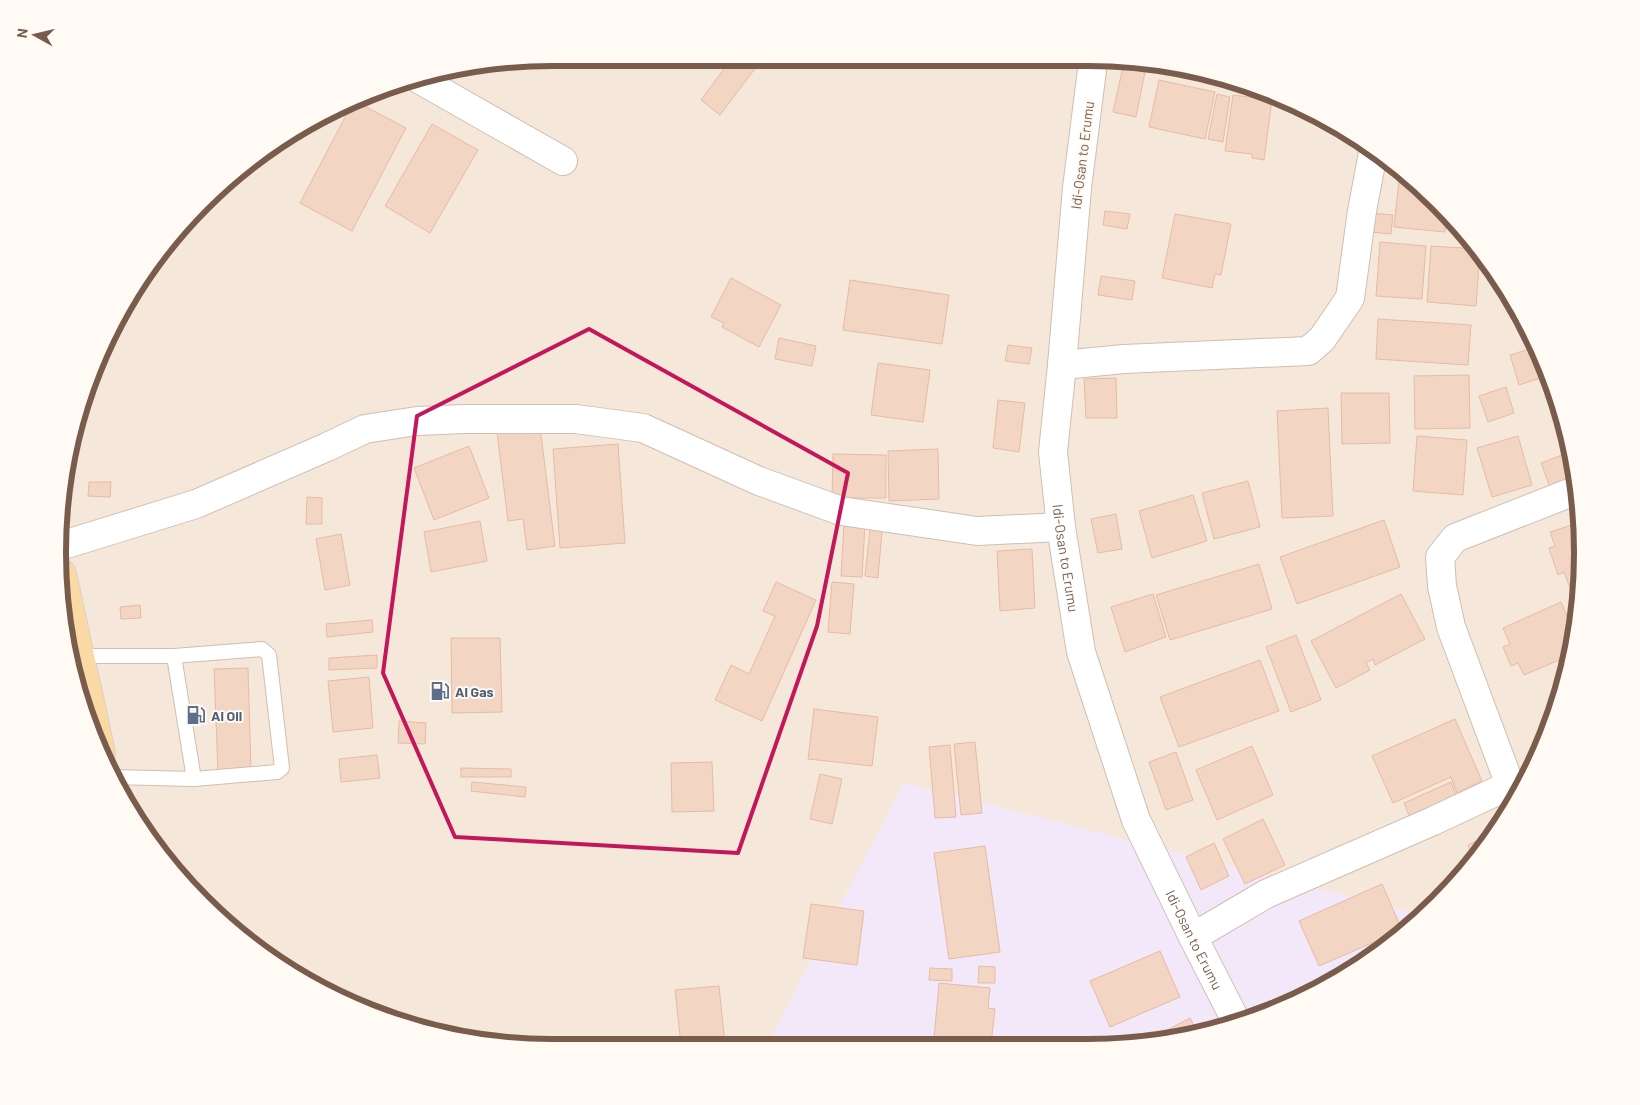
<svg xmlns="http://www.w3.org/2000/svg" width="1640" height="1105" font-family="Barlow,sans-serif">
<rect width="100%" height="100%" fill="#fdf6ec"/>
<path fill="#f5e8da" d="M 488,62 L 1152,62 L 1246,84 L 1306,108 L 1414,181 L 1480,251 L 1532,334 L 1566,425 L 1581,520 L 1578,617 L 1556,712 L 1516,800 L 1459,879 L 1389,945 L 1306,997 L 1215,1031 L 1120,1046 L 488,1043 L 394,1021 L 334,997 L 226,924 L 160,854 L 124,800 L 95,742 L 67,649 L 59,520 L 67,456 L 95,363 L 160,251 L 226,181 L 277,141 L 394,84 Z"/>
<path fill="#f3e8fa" d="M 904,783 L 1421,915 L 1389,945 L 1306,997 L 1215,1031 L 1120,1046 L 767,1045 Z"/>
<g fill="#f3d5c3" stroke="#e6bba3">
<path d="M 729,62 L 752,62 L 757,66 L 720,115 L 701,100 Z"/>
<path d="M 1123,67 L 1145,72 L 1136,117 L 1113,112 Z"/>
<path d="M 1159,80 L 1215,92 L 1205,139 L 1149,127 Z"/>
<path d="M 1217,94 L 1230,97 L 1223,142 L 1208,139 Z"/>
<path d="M 1233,95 L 1272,100 L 1264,160 L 1252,158 L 1252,154 L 1225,151 Z"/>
<path d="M 357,102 L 406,128 L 352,231 L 300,203 L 352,104 Z"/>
<path d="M 432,124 L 478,150 L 430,233 L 385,206 Z"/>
<path d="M 1400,171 L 1414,181 L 1447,216 L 1445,232 L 1394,227 Z"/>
<path d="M 1105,211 L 1130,214 L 1127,229 L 1103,225 Z"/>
<path d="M 1372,213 L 1393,215 L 1391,234 L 1370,232 Z"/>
<path d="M 1175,214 L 1231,224 L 1221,275 L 1215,274 L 1212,288 L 1162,278 Z"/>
<path d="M 1380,242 L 1426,246 L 1422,299 L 1376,296 Z"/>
<path d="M 1431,246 L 1478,249 L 1480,251 L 1476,306 L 1427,302 Z"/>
<path d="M 1101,276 L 1135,281 L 1132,300 L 1098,295 Z"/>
<path d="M 731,278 L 781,305 L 759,347 L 722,327 L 724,323 L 711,317 Z"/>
<path d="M 850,280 L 949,295 L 942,344 L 843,330 Z"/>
<path d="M 1378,319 L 1471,325 L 1468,365 L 1376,359 Z"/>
<path d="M 779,338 L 816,346 L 812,366 L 775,359 Z"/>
<path d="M 1008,345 L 1032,348 L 1029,364 L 1005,361 Z"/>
<path d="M 1536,347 L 1547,376 L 1519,385 L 1510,355 Z"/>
<path d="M 878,363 L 930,370 L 923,422 L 871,415 Z"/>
<path d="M 1469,375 L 1470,428 L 1415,429 L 1414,376 Z"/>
<path d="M 1116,378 L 1117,418 L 1086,418 L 1084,379 Z"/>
<path d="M 1506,387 L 1514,413 L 1488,422 L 1479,396 Z"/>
<path d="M 1341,393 L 1389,393 L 1390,443 L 1342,444 Z"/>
<path d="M 998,400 L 1025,403 L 1019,452 L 993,448 Z"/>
<path d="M 1328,408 L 1333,516 L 1282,518 L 1277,411 Z"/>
<path d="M 540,427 L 555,546 L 527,550 L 523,519 L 508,521 L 497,432 Z"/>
<path d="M 1417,436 L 1467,440 L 1463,495 L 1413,491 Z"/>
<path d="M 1518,436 L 1532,485 L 1492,497 L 1477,448 Z"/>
<path d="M 618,444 L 625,543 L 560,548 L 553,449 Z"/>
<path d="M 469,446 L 489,498 L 434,520 L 414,468 Z"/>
<path d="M 938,449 L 939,499 L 889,501 L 888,451 Z"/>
<path d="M 1570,452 L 1575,478 L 1550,487 L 1541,463 Z"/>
<path d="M 833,454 L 886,455 L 886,498 L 832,498 Z"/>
<path d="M 1248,481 L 1260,527 L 1214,539 L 1202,493 Z"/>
<path d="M 89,482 L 111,482 L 110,497 L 88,496 Z"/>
<path d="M 1193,495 L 1207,541 L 1152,558 L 1139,511 Z"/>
<path d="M 307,497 L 322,498 L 322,524 L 306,524 Z"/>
<path d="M 1116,514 L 1122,549 L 1098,553 L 1091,519 Z"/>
<path d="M 1384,520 L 1400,567 L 1297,604 L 1280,557 Z"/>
<path d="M 480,521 L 487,561 L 431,572 L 424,532 Z"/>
<path d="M 1581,522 L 1579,585 L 1570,588 L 1564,572 L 1558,575 L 1549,548 L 1555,546 L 1550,532 Z"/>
<path d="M 844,524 L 865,525 L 862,577 L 841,576 Z"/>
<path d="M 870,529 L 882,530 L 878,578 L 865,576 Z"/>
<path d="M 341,534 L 350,585 L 325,590 L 316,539 Z"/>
<path d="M 1032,549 L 1035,608 L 1000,611 L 997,551 Z"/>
<path d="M 1259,564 L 1272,609 L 1170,640 L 1156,595 Z"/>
<path d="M 776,582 L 816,600 L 762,721 L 715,700 L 731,665 L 749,674 L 775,616 L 763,611 Z"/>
<path d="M 832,582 L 854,584 L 850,634 L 828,632 Z"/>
<path d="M 1153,594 L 1166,637 L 1125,652 L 1111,607 Z"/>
<path d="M 1401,594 L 1425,639 L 1375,665 L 1373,659 L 1366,663 L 1370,670 L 1336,688 L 1311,641 Z"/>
<path d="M 1561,602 L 1574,633 L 1569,656 L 1524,675 L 1518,663 L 1511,666 L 1503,647 L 1510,644 L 1503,628 Z"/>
<path d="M 140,605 L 141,618 L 121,619 L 120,607 Z"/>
<path d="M 372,620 L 373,632 L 327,637 L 326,624 Z"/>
<path d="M 1296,635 L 1321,700 L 1291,712 L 1266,647 Z"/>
<path d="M 451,638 L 500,638 L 502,712 L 452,713 Z"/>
<path d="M 377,655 L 377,668 L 329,670 L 329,658 Z"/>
<path d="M 1260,660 L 1279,711 L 1179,747 L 1160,697 Z"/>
<path d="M 248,668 L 251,770 L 218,772 L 214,669 Z"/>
<path d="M 369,677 L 373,728 L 333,732 L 328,681 Z"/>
<path d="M 814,709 L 878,717 L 872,766 L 808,759 Z"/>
<path d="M 1455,719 L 1482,781 L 1457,793 L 1451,777 L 1393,803 L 1372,756 Z"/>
<path d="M 399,721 L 426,723 L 425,744 L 398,743 Z"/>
<path d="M 975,742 L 982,813 L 961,815 L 954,744 Z"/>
<path d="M 950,745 L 956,817 L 935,818 L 929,747 Z"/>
<path d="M 1252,746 L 1273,795 L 1217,820 L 1196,770 Z"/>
<path d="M 1176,752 L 1193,800 L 1166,810 L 1149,762 Z"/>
<path d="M 377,755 L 380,778 L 341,782 L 339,759 Z"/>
<path d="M 712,762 L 714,811 L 672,812 L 671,763 Z"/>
<path d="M 461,768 L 511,769 L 511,777 L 461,777 Z"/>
<path d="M 820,774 L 842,779 L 832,824 L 810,819 Z"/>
<path d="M 472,782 L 526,787 L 525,797 L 471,791 Z"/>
<path d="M 1451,782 L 1458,801 L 1411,820 L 1404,803 Z"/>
<path d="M 1263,819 L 1285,865 L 1245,884 L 1223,839 Z"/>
<path d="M 1492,833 L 1474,859 L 1468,845 Z"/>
<path d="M 1214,843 L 1229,876 L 1201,890 L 1186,857 Z"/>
<path d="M 985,846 L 1000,952 L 949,959 L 934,853 Z"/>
<path d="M 1382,884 L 1402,930 L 1319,966 L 1299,921 Z"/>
<path d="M 811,904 L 864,911 L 857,965 L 803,958 Z"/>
<path d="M 1160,951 L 1180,997 L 1110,1027 L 1090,981 Z"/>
<path d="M 979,966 L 995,967 L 995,983 L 978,983 Z"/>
<path d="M 930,968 L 952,969 L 952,981 L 929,980 Z"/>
<path d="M 939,983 L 990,988 L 988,1008 L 995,1009 L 991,1044 L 934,1038 Z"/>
<path d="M 719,986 L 725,1044 L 681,1044 L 675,990 Z"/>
<path d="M 1190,1018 L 1198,1034 L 1156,1041 L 1154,1037 Z"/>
</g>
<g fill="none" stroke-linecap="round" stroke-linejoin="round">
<g stroke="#d1beb0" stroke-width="16">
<g id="service">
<path d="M 80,656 L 174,656 L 262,649 L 269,655 L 282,768 L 277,772 L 194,779 L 112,777"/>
<path d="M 174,656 L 194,779"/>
</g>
</g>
<g stroke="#d1beb0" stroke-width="30">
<g id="minor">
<path id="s1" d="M 1093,62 L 1077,188 L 1062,365 L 1053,452 L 1061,527 L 1081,652 L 1136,820 L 1193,937 L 1237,1023"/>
<path d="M 417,78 L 563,161"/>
<path d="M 1062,365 L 1124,359 L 1308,351 L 1322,339 L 1350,298 L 1362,211 L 1373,153"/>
<path d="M 60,546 L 196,504 L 327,447 L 365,429 L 417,421 L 464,419 L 576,419 L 643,428 L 759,481 L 841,511 L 977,531 L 1061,527"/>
<path d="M 1517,797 L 1510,785 L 1451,627 L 1442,586 L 1440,557 L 1455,538 L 1577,490"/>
<path d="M 1193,937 L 1266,894 L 1433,821 L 1510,785"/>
</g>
</g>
<g stroke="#dad1cd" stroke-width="30">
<path id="primary" d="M 62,574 L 101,753"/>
</g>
<use href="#service" stroke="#fff" stroke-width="14"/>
<use href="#minor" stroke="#fff" stroke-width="28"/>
<use href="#primary" stroke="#fbd9a5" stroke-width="28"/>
</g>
<path fill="none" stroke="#c2185b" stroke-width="4" stroke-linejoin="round" d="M 589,329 L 848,473 L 817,626 L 738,853 L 455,837 L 383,673 L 417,416 Z"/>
<defs>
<g id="fuel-bare" transform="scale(1.5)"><path d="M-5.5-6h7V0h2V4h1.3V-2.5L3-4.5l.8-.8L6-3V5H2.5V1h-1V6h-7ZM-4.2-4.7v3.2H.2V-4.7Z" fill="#5c6f8a" stroke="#fffaf3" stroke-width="2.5" paint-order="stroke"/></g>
</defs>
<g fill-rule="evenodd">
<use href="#fuel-bare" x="440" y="691"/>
<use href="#fuel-bare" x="196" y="715"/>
</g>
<g text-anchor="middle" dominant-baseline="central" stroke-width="4" stroke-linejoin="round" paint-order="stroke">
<g font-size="14" fill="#7a5c4d" stroke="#fffaf3">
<text transform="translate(1082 155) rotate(-83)">Idi-Osan to Erumu</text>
<text stroke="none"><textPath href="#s1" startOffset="499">Idi-Osan to Erumu</textPath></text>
<text stroke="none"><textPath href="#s1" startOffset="904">Idi-Osan to Erumu</textPath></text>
</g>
<g font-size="14" font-weight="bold" fill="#4e5e75" stroke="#fffaf3" text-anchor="start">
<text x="455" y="691">Al Gas</text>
<text x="211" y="715">Al Oil</text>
</g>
</g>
<path d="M0 0H1640V1105H0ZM552 66H1088A486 486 0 0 1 1574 552V553A486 486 0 0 1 1088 1039H552A486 486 0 0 1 66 553V552A486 486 0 0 1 552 66Z" fill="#fffaf3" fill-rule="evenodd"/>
<path fill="none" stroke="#7a5c4d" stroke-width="6" d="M552 66H1088A486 486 0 0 1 1574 552V553A486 486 0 0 1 1088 1039H552A486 486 0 0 1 66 553V552A486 486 0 0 1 552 66Z"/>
<g transform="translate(35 35) rotate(278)" stroke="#fffaf3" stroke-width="4" paint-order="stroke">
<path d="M0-4L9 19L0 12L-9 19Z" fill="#7a5c4d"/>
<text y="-8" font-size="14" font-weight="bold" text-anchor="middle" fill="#7a5c4d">N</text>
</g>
</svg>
